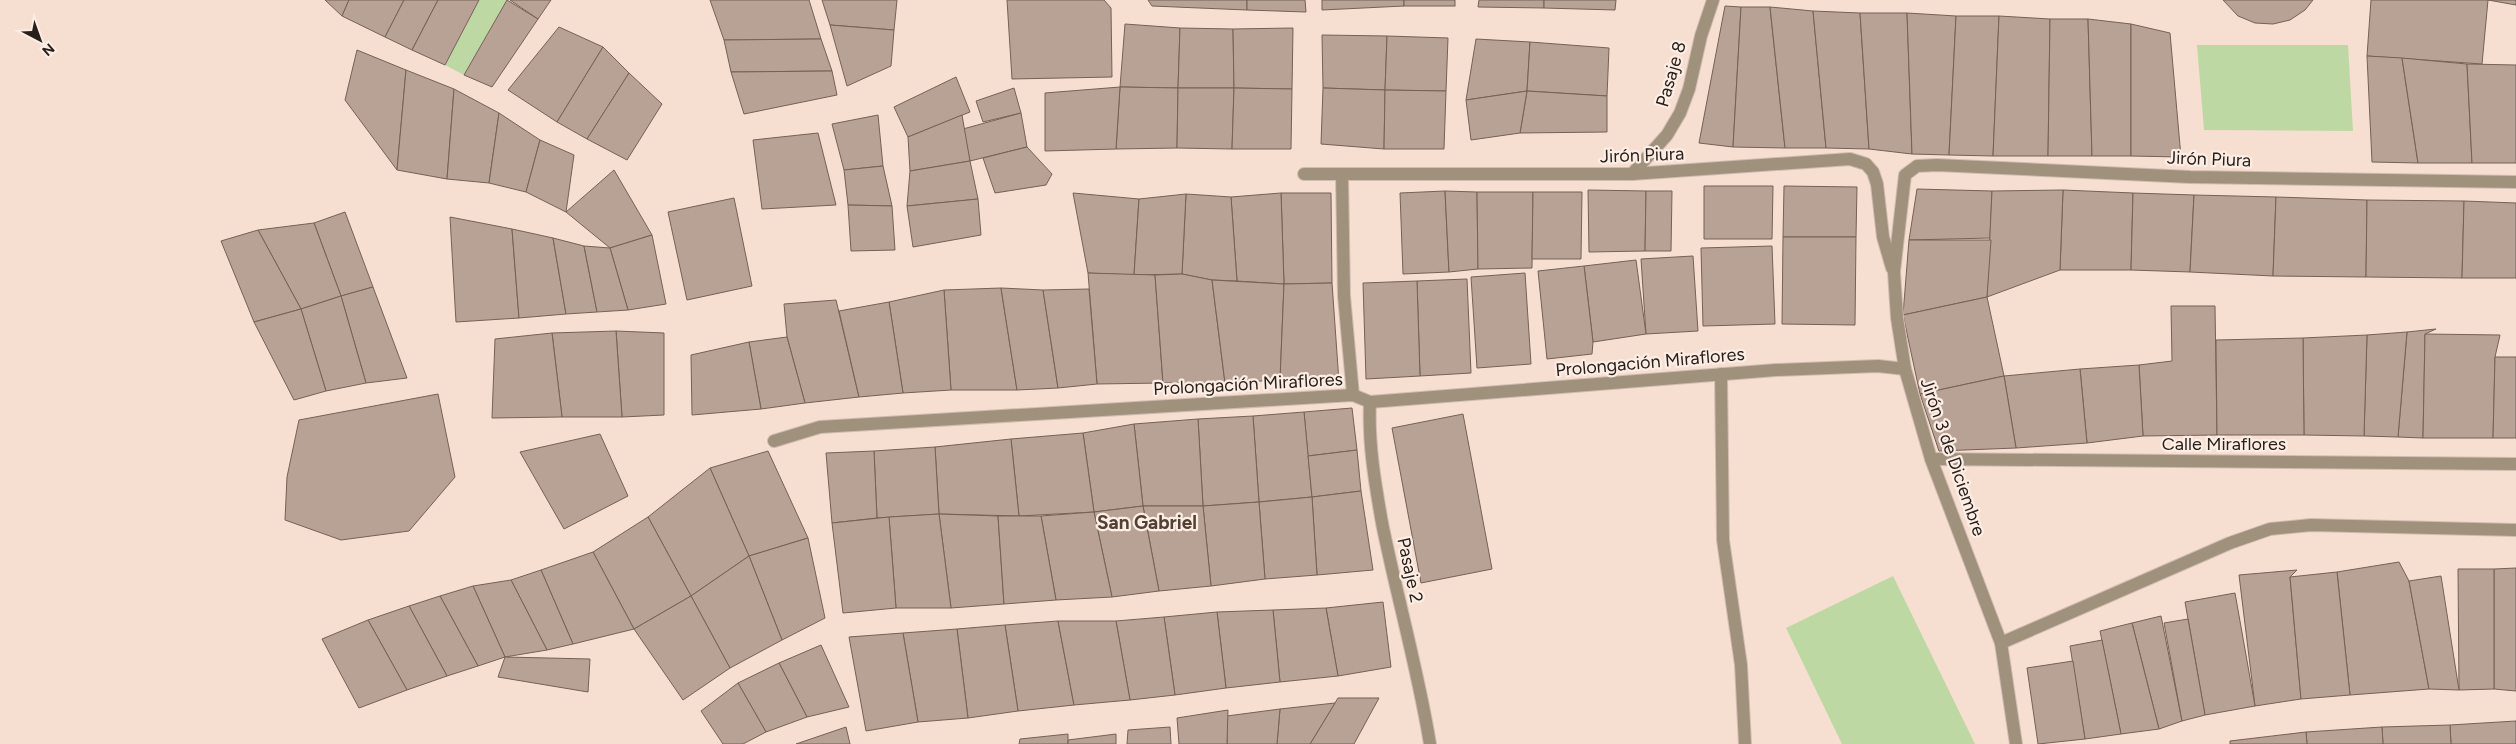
<svg xmlns="http://www.w3.org/2000/svg" width="2516" height="744" font-family="Figtree,sans-serif">
<rect width="100%" height="100%" fill="#f6ded1"/>
<g fill="#bed8a3">
<path d="M 479,0 L 507,0 L 464,75 L 445,65 Z"/>
<path d="M 2197,45 L 2348,45 L 2353,131 L 2204,130 Z"/>
<path d="M 1893,576 L 1975,744 L 1842,744 L 1786,628 Z"/>
</g>
<g fill="#b8a295" stroke="#756156">
<path d="M 325,0 L 349,0 L 342,16 Z"/>
<path d="M 349,0 L 404,0 L 385,37 L 342,16 Z"/>
<path d="M 404,0 L 438,0 L 412,50 L 385,37 Z"/>
<path d="M 438,0 L 479,0 L 445,65 L 412,50 Z"/>
<path d="M 507,0 L 538,19 L 492,87 L 464,75 Z"/>
<path d="M 510,0 L 551,0 L 538,19 Z"/>
<path d="M 710,0 L 809,0 L 821,39 L 724,40 Z"/>
<path d="M 822,0 L 897,0 L 894,30 L 830,25 Z"/>
<path d="M 1007,0 L 1104,0 L 1111,8 L 1112,77 L 1012,79 Z"/>
<path d="M 1148,0 L 1247,0 L 1247,10 L 1152,6 Z"/>
<path d="M 1247,0 L 1305,0 L 1306,12 L 1247,10 Z"/>
<path d="M 1322,0 L 1404,0 L 1404,6 L 1322,10 Z"/>
<rect x="1404" y="0" width="51" height="6"/>
<path d="M 1479,0 L 1544,0 L 1544,8 L 1478,7 Z"/>
<path d="M 1544,0 L 1616,0 L 1615,10 L 1544,8 Z"/>
<path d="M 2223,0 L 2313,0 L 2305,10 L 2290,20 L 2273,24 L 2255,23 L 2238,16 Z"/>
<path d="M 2371,0 L 2488,0 L 2482,64 L 2367,56 Z"/>
<path d="M 2488,0 L 2516,0 L 2516,5 Z"/>
<path d="M 1725,6 L 1741,7 L 1733,147 L 1699,143 Z"/>
<path d="M 1741,7 L 1770,7 L 1785,148 L 1733,147 Z"/>
<path d="M 1770,7 L 1813,11 L 1826,148 L 1785,148 Z"/>
<path d="M 1813,11 L 1860,13 L 1869,149 L 1826,148 Z"/>
<path d="M 1860,13 L 1907,13 L 1912,154 L 1869,149 Z"/>
<path d="M 1907,13 L 1956,16 L 1949,155 L 1912,154 Z"/>
<path d="M 1956,16 L 1999,16 L 1993,156 L 1949,155 Z"/>
<path d="M 1999,16 L 2050,19 L 2048,156 L 1993,156 Z"/>
<path d="M 2050,19 L 2088,19 L 2092,156 L 2048,156 Z"/>
<path d="M 2088,19 L 2131,24 L 2131,156 L 2092,156 Z"/>
<path d="M 1125,24 L 1180,28 L 1178,88 L 1120,87 Z"/>
<path d="M 2131,24 L 2170,33 L 2181,157 L 2131,156 Z"/>
<path d="M 830,25 L 894,30 L 891,66 L 847,86 Z"/>
<path d="M 559,27 L 603,47 L 557,122 L 508,90 Z"/>
<path d="M 1180,28 L 1233,29 L 1234,88 L 1178,88 Z"/>
<path d="M 1293,28 L 1292,89 L 1234,88 L 1233,29 Z"/>
<path d="M 1322,35 L 1387,36 L 1385,90 L 1323,88 Z"/>
<path d="M 1387,36 L 1448,38 L 1446,91 L 1385,90 Z"/>
<path d="M 821,39 L 832,71 L 731,72 L 724,40 Z"/>
<path d="M 1476,39 L 1530,42 L 1527,91 L 1466,100 Z"/>
<path d="M 1530,42 L 1609,48 L 1607,96 L 1527,91 Z"/>
<path d="M 603,47 L 629,73 L 587,139 L 557,122 Z"/>
<path d="M 357,50 L 406,70 L 397,170 L 345,100 Z"/>
<path d="M 2367,56 L 2402,58 L 2418,163 L 2372,162 Z"/>
<path d="M 2402,58 L 2467,64 L 2472,163 L 2418,163 Z"/>
<path d="M 2467,64 L 2516,65 L 2516,163 L 2472,163 Z"/>
<path d="M 406,70 L 454,89 L 447,179 L 397,170 Z"/>
<path d="M 832,71 L 837,95 L 744,114 L 731,72 Z"/>
<path d="M 629,73 L 662,104 L 627,160 L 587,139 Z"/>
<path d="M 956,77 L 970,112 L 908,137 L 894,107 Z"/>
<path d="M 1120,87 L 1178,88 L 1177,148 L 1116,149 Z"/>
<path d="M 1120,87 L 1116,149 L 1045,151 L 1045,93 Z"/>
<path d="M 1014,88 L 1021,113 L 983,122 L 976,101 Z"/>
<path d="M 1178,88 L 1234,88 L 1232,149 L 1177,148 Z"/>
<path d="M 1234,88 L 1292,89 L 1291,149 L 1232,149 Z"/>
<path d="M 1323,88 L 1385,90 L 1384,149 L 1321,144 Z"/>
<path d="M 454,89 L 499,113 L 489,183 L 447,179 Z"/>
<path d="M 1385,90 L 1446,91 L 1444,149 L 1384,149 Z"/>
<path d="M 1527,91 L 1607,96 L 1607,132 L 1520,133 Z"/>
<path d="M 1527,91 L 1520,133 L 1471,140 L 1466,100 Z"/>
<path d="M 499,113 L 540,140 L 526,192 L 489,183 Z"/>
<path d="M 1021,113 L 1027,147 L 970,161 L 963,129 Z"/>
<path d="M 878,115 L 883,166 L 844,170 L 832,124 Z"/>
<path d="M 962,115 L 970,161 L 910,171 L 908,137 Z"/>
<path d="M 818,133 L 836,205 L 762,209 L 753,140 Z"/>
<path d="M 540,140 L 574,155 L 566,212 L 526,192 Z"/>
<path d="M 1027,147 L 1052,174 L 1046,185 L 995,193 L 983,158 Z"/>
<path d="M 970,161 L 978,199 L 907,206 L 910,171 Z"/>
<path d="M 883,166 L 892,206 L 848,205 L 844,170 Z"/>
<path d="M 614,170 L 652,235 L 610,248 L 566,212 Z"/>
<path d="M 1704,186 L 1773,186 L 1772,239 L 1704,239 Z"/>
<path d="M 1784,186 L 1857,187 L 1856,237 L 1783,237 Z"/>
<path d="M 1917,189 L 1992,191 L 1990,238 L 1909,240 Z"/>
<path d="M 1588,190 L 1646,191 L 1645,251 L 1589,252 Z"/>
<path d="M 2063,190 L 2133,193 L 2131,270 L 2060,270 Z"/>
<path d="M 2063,190 L 2060,270 L 1987,297 L 1992,191 Z"/>
<path d="M 1445,191 L 1449,272 L 1403,274 L 1400,193 Z"/>
<path d="M 1445,191 L 1477,192 L 1478,269 L 1449,272 Z"/>
<path d="M 1646,191 L 1672,191 L 1671,251 L 1645,251 Z"/>
<path d="M 1477,192 L 1533,192 L 1532,268 L 1478,269 Z"/>
<path d="M 1533,192 L 1582,192 L 1581,259 L 1532,259 Z"/>
<path d="M 1073,193 L 1139,199 L 1134,275 L 1088,273 Z"/>
<path d="M 1281,193 L 1331,193 L 1332,283 L 1284,284 Z"/>
<path d="M 1281,193 L 1284,284 L 1237,281 L 1231,197 Z"/>
<path d="M 2133,193 L 2194,195 L 2190,272 L 2131,270 Z"/>
<path d="M 1186,194 L 1231,197 L 1237,281 L 1212,280 L 1182,274 Z"/>
<path d="M 1186,194 L 1182,274 L 1134,275 L 1139,199 Z"/>
<path d="M 2194,195 L 2276,197 L 2273,276 L 2190,272 Z"/>
<path d="M 2276,197 L 2367,200 L 2366,277 L 2273,276 Z"/>
<path d="M 734,198 L 752,286 L 687,300 L 668,212 Z"/>
<path d="M 978,199 L 981,235 L 913,247 L 907,206 Z"/>
<path d="M 2367,200 L 2464,201 L 2462,278 L 2366,277 Z"/>
<path d="M 2464,201 L 2516,203 L 2516,278 L 2462,278 Z"/>
<path d="M 848,205 L 892,206 L 895,250 L 851,251 Z"/>
<path d="M 345,212 L 373,287 L 341,296 L 314,223 Z"/>
<path d="M 450,217 L 512,229 L 519,318 L 456,322 Z"/>
<path d="M 314,223 L 341,296 L 301,309 L 258,230 Z"/>
<path d="M 512,229 L 553,238 L 566,314 L 519,318 Z"/>
<path d="M 258,230 L 301,309 L 254,322 L 221,241 Z"/>
<path d="M 652,235 L 666,304 L 628,310 L 610,248 Z"/>
<path d="M 1783,237 L 1856,237 L 1855,325 L 1782,324 Z"/>
<path d="M 553,238 L 584,246 L 597,312 L 566,314 Z"/>
<path d="M 1909,240 L 1991,240 L 1987,297 L 1903,315 Z"/>
<path d="M 584,246 L 610,248 L 628,310 L 597,312 Z"/>
<path d="M 1772,246 L 1775,324 L 1703,326 L 1701,248 Z"/>
<path d="M 1693,256 L 1698,331 L 1646,334 L 1641,259 Z"/>
<path d="M 1636,260 L 1646,334 L 1593,342 L 1584,266 Z"/>
<path d="M 1584,266 L 1593,342 L 1592,354 L 1547,359 L 1538,271 Z"/>
<path d="M 1088,273 L 1155,275 L 1163,383 L 1097,384 Z"/>
<path d="M 1525,273 L 1531,364 L 1477,368 L 1471,277 Z"/>
<path d="M 1182,274 L 1212,280 L 1225,383 L 1163,383 L 1155,275 Z"/>
<path d="M 1467,279 L 1471,373 L 1420,376 L 1417,281 Z"/>
<path d="M 1212,280 L 1284,284 L 1280,380 L 1225,383 Z"/>
<path d="M 1417,281 L 1420,376 L 1366,379 L 1363,283 Z"/>
<path d="M 1332,283 L 1339,382 L 1280,380 L 1284,284 Z"/>
<path d="M 373,287 L 407,378 L 366,383 L 341,296 Z"/>
<path d="M 1001,288 L 1017,390 L 951,390 L 944,290 Z"/>
<path d="M 1001,288 L 1043,290 L 1058,388 L 1017,390 Z"/>
<path d="M 1089,289 L 1097,384 L 1058,388 L 1043,290 Z"/>
<path d="M 944,290 L 951,390 L 903,393 L 889,302 Z"/>
<path d="M 341,296 L 366,383 L 326,391 L 301,309 Z"/>
<path d="M 1987,297 L 2004,376 L 1920,394 L 1903,315 Z"/>
<path d="M 836,300 L 859,397 L 805,403 L 787,337 L 784,304 Z"/>
<path d="M 889,302 L 903,393 L 859,397 L 839,311 Z"/>
<path d="M 2171,306 L 2215,306 L 2217,435 L 2143,436 L 2139,365 L 2172,361 Z"/>
<path d="M 301,309 L 326,391 L 294,400 L 254,322 Z"/>
<path d="M 2436,329 L 2425,334 L 2423,438 L 2398,437 L 2407,332 Z"/>
<path d="M 616,331 L 664,333 L 664,415 L 622,417 Z"/>
<path d="M 616,331 L 622,417 L 562,417 L 552,333 Z"/>
<path d="M 2407,332 L 2398,437 L 2364,436 L 2367,335 Z"/>
<path d="M 552,333 L 562,417 L 492,418 L 495,339 Z"/>
<path d="M 2425,334 L 2500,335 L 2495,357 L 2493,438 L 2423,438 Z"/>
<path d="M 2367,335 L 2364,436 L 2304,435 L 2303,338 Z"/>
<path d="M 787,337 L 805,403 L 761,409 L 749,342 Z"/>
<path d="M 2303,338 L 2304,435 L 2217,435 L 2216,340 Z"/>
<path d="M 749,342 L 761,409 L 692,415 L 691,355 Z"/>
<path d="M 2495,357 L 2516,357 L 2516,438 L 2493,438 Z"/>
<path d="M 2139,365 L 2143,436 L 2087,443 L 2080,369 Z"/>
<path d="M 2080,369 L 2087,443 L 2016,448 L 2004,376 Z"/>
<path d="M 2004,376 L 2016,448 L 1939,451 L 1920,394 Z"/>
<path d="M 438,394 L 455,477 L 409,531 L 341,540 L 285,520 L 287,477 L 299,420 Z"/>
<path d="M 1352,408 L 1357,450 L 1308,456 L 1304,412 Z"/>
<path d="M 1304,412 L 1312,497 L 1259,502 L 1253,416 Z"/>
<path d="M 1463,414 L 1492,569 L 1421,583 L 1392,428 Z"/>
<path d="M 1253,416 L 1259,502 L 1203,506 L 1198,419 Z"/>
<path d="M 1198,419 L 1203,506 L 1143,506 L 1134,424 Z"/>
<path d="M 1134,424 L 1143,506 L 1094,512 L 1083,433 Z"/>
<path d="M 1083,433 L 1094,512 L 1019,516 L 1011,439 Z"/>
<path d="M 600,434 L 628,496 L 564,529 L 520,452 Z"/>
<path d="M 1011,439 L 1019,516 L 939,514 L 935,447 Z"/>
<path d="M 935,447 L 939,514 L 877,518 L 874,451 Z"/>
<path d="M 1357,450 L 1361,491 L 1312,497 L 1308,456 Z"/>
<path d="M 768,451 L 808,538 L 749,556 L 710,468 Z"/>
<path d="M 874,451 L 877,518 L 832,523 L 826,453 Z"/>
<path d="M 710,468 L 749,556 L 691,596 L 648,517 Z"/>
<path d="M 1361,491 L 1373,570 L 1317,575 L 1312,497 Z"/>
<path d="M 1312,497 L 1317,575 L 1265,579 L 1259,502 Z"/>
<path d="M 1259,502 L 1265,579 L 1211,586 L 1203,506 Z"/>
<path d="M 1143,506 L 1203,506 L 1211,586 L 1159,591 Z"/>
<path d="M 1143,506 L 1159,591 L 1112,597 L 1094,512 Z"/>
<path d="M 1094,512 L 1112,597 L 1056,600 L 1041,516 Z"/>
<path d="M 939,514 L 998,516 L 1004,604 L 951,608 Z"/>
<path d="M 939,514 L 951,608 L 896,608 L 889,517 Z"/>
<path d="M 998,516 L 1041,516 L 1056,600 L 1004,604 Z"/>
<path d="M 648,517 L 691,596 L 634,629 L 593,552 Z"/>
<path d="M 889,517 L 896,608 L 843,613 L 832,523 Z"/>
<path d="M 808,538 L 825,618 L 782,640 L 749,556 Z"/>
<path d="M 593,552 L 634,629 L 573,644 L 541,570 Z"/>
<path d="M 749,556 L 782,640 L 730,668 L 691,596 Z"/>
<path d="M 2399,562 L 2409,581 L 2429,689 L 2350,695 L 2337,572 Z"/>
<path d="M 2516,568 L 2516,691 L 2494,689 L 2494,569 Z"/>
<path d="M 2458,569 L 2494,569 L 2494,689 L 2459,690 Z"/>
<path d="M 541,570 L 573,644 L 547,650 L 511,580 Z"/>
<path d="M 2297,570 L 2290,577 L 2301,699 L 2255,706 L 2239,575 Z"/>
<path d="M 2337,572 L 2350,695 L 2301,699 L 2290,577 Z"/>
<path d="M 2441,576 L 2459,690 L 2429,689 L 2409,581 Z"/>
<path d="M 511,580 L 547,650 L 505,657 L 473,586 Z"/>
<path d="M 473,586 L 505,657 L 478,666 L 440,596 Z"/>
<path d="M 2235,593 L 2255,706 L 2205,715 L 2185,602 Z"/>
<path d="M 440,596 L 478,666 L 447,676 L 409,606 Z"/>
<path d="M 691,596 L 730,668 L 683,700 L 634,629 Z"/>
<path d="M 1383,602 L 1391,667 L 1338,676 L 1326,608 Z"/>
<path d="M 409,606 L 447,676 L 407,690 L 368,620 Z"/>
<path d="M 1326,608 L 1338,676 L 1280,682 L 1273,610 Z"/>
<path d="M 1273,610 L 1280,682 L 1226,688 L 1217,612 Z"/>
<path d="M 1217,612 L 1226,688 L 1175,695 L 1164,617 Z"/>
<path d="M 2161,616 L 2182,721 L 2159,729 L 2132,623 Z"/>
<path d="M 1164,617 L 1175,695 L 1130,700 L 1116,621 Z"/>
<path d="M 2188,619 L 2205,715 L 2182,721 L 2164,623 Z"/>
<path d="M 368,620 L 407,690 L 359,708 L 322,639 Z"/>
<path d="M 1058,621 L 1074,705 L 1018,711 L 1005,625 Z"/>
<path d="M 1058,621 L 1116,621 L 1130,700 L 1074,705 Z"/>
<path d="M 2132,623 L 2159,729 L 2121,734 L 2100,631 Z"/>
<path d="M 1005,625 L 1018,711 L 968,718 L 957,629 Z"/>
<path d="M 957,629 L 968,718 L 918,722 L 903,633 Z"/>
<path d="M 903,633 L 918,722 L 866,731 L 849,637 Z"/>
<path d="M 2102,640 L 2121,734 L 2085,739 L 2070,646 Z"/>
<path d="M 821,645 L 849,707 L 807,717 L 779,663 Z"/>
<path d="M 505,657 L 590,659 L 588,692 L 498,677 Z"/>
<path d="M 2073,661 L 2085,739 L 2038,744 L 2027,668 Z"/>
<path d="M 779,663 L 807,717 L 766,732 L 738,683 Z"/>
<path d="M 738,683 L 766,732 L 743,744 L 723,744 L 701,711 Z"/>
<path d="M 1338,698 L 1379,698 L 1354,744 L 1310,744 Z"/>
<path d="M 1335,703 L 1310,744 L 1277,744 L 1280,709 Z"/>
<path d="M 1280,709 L 1277,744 L 1227,744 L 1227,716 Z"/>
<path d="M 1228,710 L 1227,744 L 1179,744 L 1177,718 Z"/>
<path d="M 2516,721 L 2516,744 L 2451,744 L 2450,725 Z"/>
<path d="M 2450,725 L 2451,744 L 2383,744 L 2382,727 Z"/>
<path d="M 846,727 L 850,744 L 796,744 Z"/>
<path d="M 1170,727 L 1171,744 L 1127,744 L 1128,730 Z"/>
<path d="M 2382,727 L 2383,744 L 2307,744 L 2306,732 Z"/>
<path d="M 2306,732 L 2307,744 L 2230,744 L 2230,741 Z"/>
<path d="M 1068,734 L 1068,744 L 1019,744 L 1020,739 Z"/>
<path d="M 1116,734 L 1116,744 L 1068,744 L 1068,740 Z"/>
</g>
<g fill="none" stroke-linecap="round" stroke-linejoin="round">
<g stroke="#d1bcb0" stroke-width="14">
<g id="minor">
<path d="M 1304,174 L 1632,174 L 1850,159 L 1866,164 L 1873,172 L 1877,184 L 1883,237 L 1892,268"/>
<path d="M 1632,174 L 1667,135 L 1680,113 L 1689,89 L 1701,36 L 1713,0"/>
<path d="M 1342,175 L 1344,296 L 1353,395"/>
<path d="M 1721,374 L 1723,540 L 1741,665 L 1745,744"/>
<path d="M 1370,402 C 1368,443 1375,483 1382,523 C 1397,597 1418,670 1430,744"/>
<path d="M 774,441 L 820,427 L 1353,395 L 1370,402 L 1776,370 L 1878,366 L 1905,369"/>
<path d="M 1931,459 L 2516,464"/>
<path d="M 2001,643 L 2230,543 L 2270,529 L 2311,525 L 2516,530"/>
<path d="M 2016,744 L 2001,643 L 1931,459 L 1905,369 L 1897,318 L 1894,272 L 1905,175 L 1917,166 L 1937,165 L 2190,177 L 2516,182"/>
</g>
</g>
<use href="#minor" stroke="#9f917b" stroke-width="12"/>
</g>
<g text-anchor="middle" dominant-baseline="central" stroke-width="4.5" stroke-linejoin="round" paint-order="stroke">
<g font-size="18" fill="#29201b" stroke="#fceee5">
<text transform="translate(1671 74) rotate(-74)">Pasaje 8</text>
<text transform="translate(1642 155) rotate(-2)">Jirón Piura</text>
<text transform="translate(2209 159) rotate(2)">Jirón Piura</text>
<text transform="translate(1650 362) rotate(-5)">Prolongación Miraflores</text>
<text transform="translate(1248 384) rotate(-3)">Prolongación Miraflores</text>
<text x="2224" y="444">Calle Miraflores</text>
<text transform="translate(1953 457) rotate(71)">Jirón 3 de Diciembre</text>
<text transform="translate(1410 570) rotate(78)">Pasaje 2</text>
</g>
<g font-size="19" font-weight="bold" fill="#524035" stroke="#fceee5">
<text x="1147" y="522">San Gabriel</text>
</g>
</g>
<g transform="translate(40 40) rotate(139)" stroke="#fceee5" stroke-width="4" paint-order="stroke">
<path d="M0-4L9 19L0 12L-9 19Z" fill="#29201b"/>
<text y="-8" font-size="14" font-weight="bold" text-anchor="middle" fill="#29201b">N</text>
</g>
</svg>
